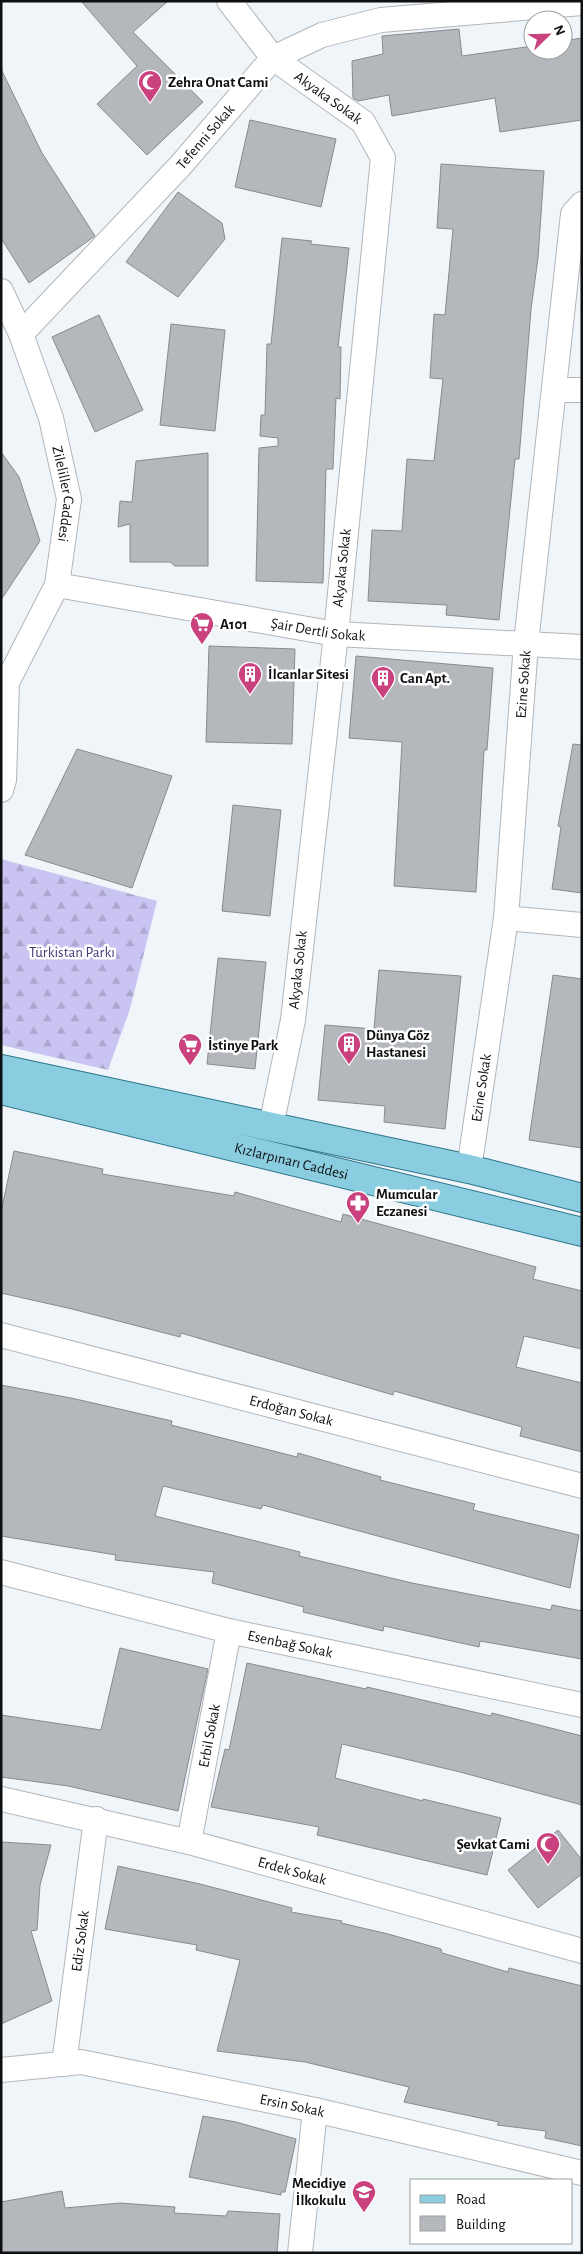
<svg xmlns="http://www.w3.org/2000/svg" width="583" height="2254" font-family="'Alegreya Sans',sans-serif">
<defs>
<pattern id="forest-firs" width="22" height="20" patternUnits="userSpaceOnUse" patternTransform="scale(1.25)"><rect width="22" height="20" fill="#c9c4f2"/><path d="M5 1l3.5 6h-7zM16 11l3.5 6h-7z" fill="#aba7ce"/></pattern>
</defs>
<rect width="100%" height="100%" fill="#f0f5f9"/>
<path fill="url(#forest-firs)" d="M 1,859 L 157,901 L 130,1009 L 108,1070 L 1,1045 Z"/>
<g fill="#b4b7bc" stroke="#888a8f">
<path d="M 81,1 L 168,1 L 133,32 L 203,102 L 147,155 L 97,104 L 137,66 Z"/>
<path d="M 459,29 L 462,56 L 533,46 L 533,50 L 563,50 L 563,41 L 582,38 L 582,120 L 500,132 L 495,98 L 392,116 L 389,95 L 358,101 L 353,98 L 352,61 L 383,54 L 382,36 Z"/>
<path d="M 1,69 L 42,153 L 95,236 L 29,283 L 1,238 Z"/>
<path d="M 250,120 L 336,139 L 321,207 L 235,187 Z"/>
<path d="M 441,164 L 544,171 L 538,258 L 531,309 L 519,459 L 515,459 L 499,620 L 446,615 L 447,605 L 368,601 L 372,530 L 402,531 L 407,459 L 434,461 L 443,379 L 430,378 L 434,314 L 445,315 L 453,229 L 437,228 Z"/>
<path d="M 178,192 L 222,223 L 225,239 L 178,297 L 126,262 Z"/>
<path d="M 282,238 L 312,241 L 310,244 L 349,248 L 338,347 L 341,347 L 340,399 L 336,398 L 333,469 L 326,469 L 323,583 L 256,581 L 259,448 L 278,446 L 278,438 L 260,436 L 261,415 L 265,415 L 267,344 L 271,344 Z"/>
<path d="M 99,315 L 143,410 L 95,432 L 52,337 Z"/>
<path d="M 171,324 L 225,330 L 215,431 L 160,425 Z"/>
<path d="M 1,452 L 19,477 L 40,541 L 1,600 Z"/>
<path d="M 208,453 L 208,566 L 175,566 L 170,562 L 130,562 L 130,524 L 118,527 L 120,501 L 132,502 L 136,461 Z"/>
<path d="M 209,646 L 295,649 L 292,744 L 206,742 Z"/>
<path d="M 356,656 L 493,668 L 487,750 L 484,750 L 476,892 L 394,886 L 402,742 L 349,738 Z"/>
<path d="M 573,744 L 582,745 L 582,893 L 552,889 L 561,827 L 558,826 Z"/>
<path d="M 77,749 L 172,776 L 132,888 L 25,855 Z"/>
<path d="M 233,805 L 281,810 L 270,916 L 222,911 Z"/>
<path d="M 218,958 L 266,962 L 255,1069 L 207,1064 Z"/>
<path d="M 379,970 L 461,976 L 445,1129 L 384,1122 L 385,1106 L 318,1100 L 325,1025 L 374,1029 Z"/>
<path d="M 553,975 L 582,979 L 582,1148 L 529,1140 Z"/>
<path d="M 14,1151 L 103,1169 L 102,1174 L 234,1196 L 235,1192 L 341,1222 L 343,1214 L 536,1267 L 533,1279 L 582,1291 L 582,1349 L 524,1336 L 516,1367 L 582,1383 L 582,1452 L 520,1436 L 522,1427 L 394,1391 L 393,1395 L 181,1333 L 180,1337 L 72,1309 L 1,1293 L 1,1212 Z"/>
<path d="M 1,1385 L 71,1398 L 172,1421 L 171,1425 L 297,1457 L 298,1453 L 381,1477 L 380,1480 L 475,1504 L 473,1510 L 579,1535 L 570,1588 L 263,1505 L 261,1509 L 163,1486 L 155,1516 L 300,1552 L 299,1556 L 412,1583 L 551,1610 L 552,1605 L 582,1611 L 582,1659 L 480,1641 L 479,1647 L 384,1626 L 383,1631 L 303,1612 L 304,1607 L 212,1583 L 214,1572 L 115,1560 L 116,1555 L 1,1536 Z"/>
<path d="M 120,1648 L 208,1669 L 178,1811 L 68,1786 L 1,1777 L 1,1715 L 101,1730 Z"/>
<path d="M 247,1663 L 366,1689 L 367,1687 L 491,1716 L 492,1713 L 582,1736 L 582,1805 L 460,1772 L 342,1744 L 335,1778 L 423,1801 L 423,1799 L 501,1818 L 487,1875 L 317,1835 L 319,1827 L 211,1807 L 225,1749 L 229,1750 Z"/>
<path d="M 558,1830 L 582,1860 L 582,1874 L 538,1908 L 508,1870 Z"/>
<path d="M 1,1842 L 51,1845 L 40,1885 L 37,1930 L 31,1931 L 52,2001 L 1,2024 Z"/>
<path d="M 118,1866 L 200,1884 L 292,1908 L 291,1912 L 342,1921 L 341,1923 L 388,1934 L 441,1949 L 442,1953 L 508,1972 L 509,1968 L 582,1986 L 582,2146 L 545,2138 L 546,2131 L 497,2125 L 499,2122 L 404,2102 L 409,2087 L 305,2062 L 217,2051 L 240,1960 L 196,1950 L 197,1945 L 105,1929 Z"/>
<path d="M 203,2116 L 236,2122 L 296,2139 L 285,2192 L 281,2192 L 281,2195 L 189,2177 Z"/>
<path d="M 62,2191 L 65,2208 L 120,2203 L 175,2207 L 174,2213 L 226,2216 L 228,2211 L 280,2214 L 277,2253 L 1,2253 L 1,2202 Z"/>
</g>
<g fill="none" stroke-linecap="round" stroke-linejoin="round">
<g stroke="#b2b6bb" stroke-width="26">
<g id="minor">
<path id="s1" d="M 229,1 L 273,58 L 363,122 L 383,158 L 336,634 L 293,1020 L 271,1126"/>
<path id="s2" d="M 1,291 L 21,334 L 51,418 L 69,499 L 57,585 L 1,694"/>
<path id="s3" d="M 21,334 L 180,166 L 273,58 L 322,35 L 381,20 L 582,3"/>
<path d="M 554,390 L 582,390"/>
<path id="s4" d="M 57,585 L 336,634 L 582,647"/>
<path d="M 1,790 L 4,780 L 7,682"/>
<path d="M 506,918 L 582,925"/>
<path id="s5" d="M 469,1169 L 506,918 L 526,643 L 573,214 L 582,204"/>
<path id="s6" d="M 1,1335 L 582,1486"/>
<path id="s7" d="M 1,1572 L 229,1631 L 582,1705"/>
<path id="s8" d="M 1,1799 L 189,1842 L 582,1951"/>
<path id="s9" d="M 189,1842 L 229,1631"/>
<path id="s10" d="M 64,2064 L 96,1819"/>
<path id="s11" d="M 1,2070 L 81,2062 L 315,2110 L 582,2173"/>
<path d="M 300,2253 L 315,2110"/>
</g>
</g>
<g stroke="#2d748a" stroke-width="30">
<g id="major">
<path d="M 1,1069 L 469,1169 L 582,1198"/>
<path id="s12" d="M 1,1090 L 582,1232"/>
</g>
</g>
<use href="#minor" stroke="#fff" stroke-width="24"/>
<use href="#major" stroke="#8bcde0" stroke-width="28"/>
</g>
<defs>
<g id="mosque-pin" transform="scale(1.25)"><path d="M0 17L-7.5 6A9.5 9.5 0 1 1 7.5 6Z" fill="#c9417d" stroke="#fff"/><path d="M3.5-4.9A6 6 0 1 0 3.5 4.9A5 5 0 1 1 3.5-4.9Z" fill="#fff"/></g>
<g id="supermarket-pin" transform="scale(1.25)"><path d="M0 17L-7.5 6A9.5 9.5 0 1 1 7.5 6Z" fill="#c9417d" stroke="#fff"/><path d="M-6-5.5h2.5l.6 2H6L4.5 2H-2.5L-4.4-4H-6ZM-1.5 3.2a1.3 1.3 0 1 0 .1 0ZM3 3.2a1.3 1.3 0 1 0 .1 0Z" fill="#fff"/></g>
<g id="building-pin" transform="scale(1.25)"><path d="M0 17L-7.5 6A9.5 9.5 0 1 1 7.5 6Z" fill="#c9417d" stroke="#fff"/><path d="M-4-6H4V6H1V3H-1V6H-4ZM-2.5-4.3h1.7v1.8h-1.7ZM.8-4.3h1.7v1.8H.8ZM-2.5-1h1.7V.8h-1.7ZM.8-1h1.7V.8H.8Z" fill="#fff"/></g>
<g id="pharmacy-pin" transform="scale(1.25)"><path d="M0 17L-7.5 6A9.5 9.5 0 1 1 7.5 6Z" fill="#c9417d" stroke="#fff"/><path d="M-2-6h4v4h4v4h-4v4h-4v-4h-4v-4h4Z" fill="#fff"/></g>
<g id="school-pin" transform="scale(1.25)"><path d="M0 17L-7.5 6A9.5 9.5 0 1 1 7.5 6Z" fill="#c9417d" stroke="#fff"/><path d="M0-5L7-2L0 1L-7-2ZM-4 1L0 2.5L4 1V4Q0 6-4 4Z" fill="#fff"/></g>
</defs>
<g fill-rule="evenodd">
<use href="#mosque-pin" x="150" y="82"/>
<use href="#supermarket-pin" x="202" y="624"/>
<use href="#building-pin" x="250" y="674"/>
<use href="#building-pin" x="383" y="678"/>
<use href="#building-pin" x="349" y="1044"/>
<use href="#supermarket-pin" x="190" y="1045"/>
<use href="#pharmacy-pin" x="358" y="1203"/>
<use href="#mosque-pin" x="548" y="1844"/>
<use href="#school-pin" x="364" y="2192"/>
</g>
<g text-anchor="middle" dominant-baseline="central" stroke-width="5" stroke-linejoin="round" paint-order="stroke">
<g font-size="15" font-weight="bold" fill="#0d0f10" stroke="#fff" text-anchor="start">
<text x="168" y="82">Zehra Onat Cami</text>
<text x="220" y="624">A101</text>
<text x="268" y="674">İlcanlar Sitesi</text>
<text x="400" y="678">Can Apt.</text>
<text x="366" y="1035">Dünya Göz<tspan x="366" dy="17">Hastanesi</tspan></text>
<text x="208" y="1045">İstinye Park</text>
<text x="376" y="1194">Mumcular<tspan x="376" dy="17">Eczanesi</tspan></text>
<text x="530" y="1844" text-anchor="end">Şevkat Cami</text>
<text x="346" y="2183" text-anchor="end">Mecidiye<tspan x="346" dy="17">İlkokulu</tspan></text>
</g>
<g font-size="15" fill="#0d0f10" stroke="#fff">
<text stroke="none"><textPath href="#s1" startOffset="140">Akyaka Sokak</textPath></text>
<text stroke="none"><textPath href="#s3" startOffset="270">Tefenni Sokak</textPath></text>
<text stroke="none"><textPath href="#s2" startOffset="214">Zileliller Caddesi</textPath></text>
<text transform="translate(342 568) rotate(-84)">Akyaka Sokak</text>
<text stroke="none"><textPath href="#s4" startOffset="265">Şair Dertli Sokak</textPath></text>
<text stroke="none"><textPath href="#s5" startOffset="488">Ezine Sokak</textPath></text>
<text transform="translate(298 970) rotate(-84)">Akyaka Sokak</text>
<text stroke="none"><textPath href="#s5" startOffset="82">Ezine Sokak</textPath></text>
<text stroke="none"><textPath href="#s12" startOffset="299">Kızlarpınarı Caddesi</textPath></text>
<text stroke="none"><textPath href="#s6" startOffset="300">Erdoğan Sokak</textPath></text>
<text stroke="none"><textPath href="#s7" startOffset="298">Esenbağ Sokak</textPath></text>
<text stroke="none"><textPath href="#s9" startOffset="108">Erbil Sokak</textPath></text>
<text stroke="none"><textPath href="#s8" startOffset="300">Erdek Sokak</textPath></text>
<text stroke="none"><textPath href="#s10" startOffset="124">Ediz Sokak</textPath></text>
<text stroke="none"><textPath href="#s11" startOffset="296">Ersin Sokak</textPath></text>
</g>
<g font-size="15" fill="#46397c" stroke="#fff">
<text x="72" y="952">Türkistan Parkı</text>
</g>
</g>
<rect width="583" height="2254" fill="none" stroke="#0d0f10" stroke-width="5"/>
<rect x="410" y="2179" width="162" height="65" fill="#ffffff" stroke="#9e9f9f"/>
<rect x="420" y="2195" width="25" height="8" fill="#8bcde0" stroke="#9e9f9f"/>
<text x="456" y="2204" font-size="15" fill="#0d0f10">Road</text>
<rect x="420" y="2216" width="25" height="15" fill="#b4b7bc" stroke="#9e9f9f"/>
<text x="456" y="2229" font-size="15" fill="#0d0f10">Building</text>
<g transform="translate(548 35) rotate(67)"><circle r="24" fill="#ffffff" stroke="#9e9f9f"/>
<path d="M0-4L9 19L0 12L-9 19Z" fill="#c9417d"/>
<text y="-8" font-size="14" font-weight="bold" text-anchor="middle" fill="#0d0f10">N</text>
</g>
</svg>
